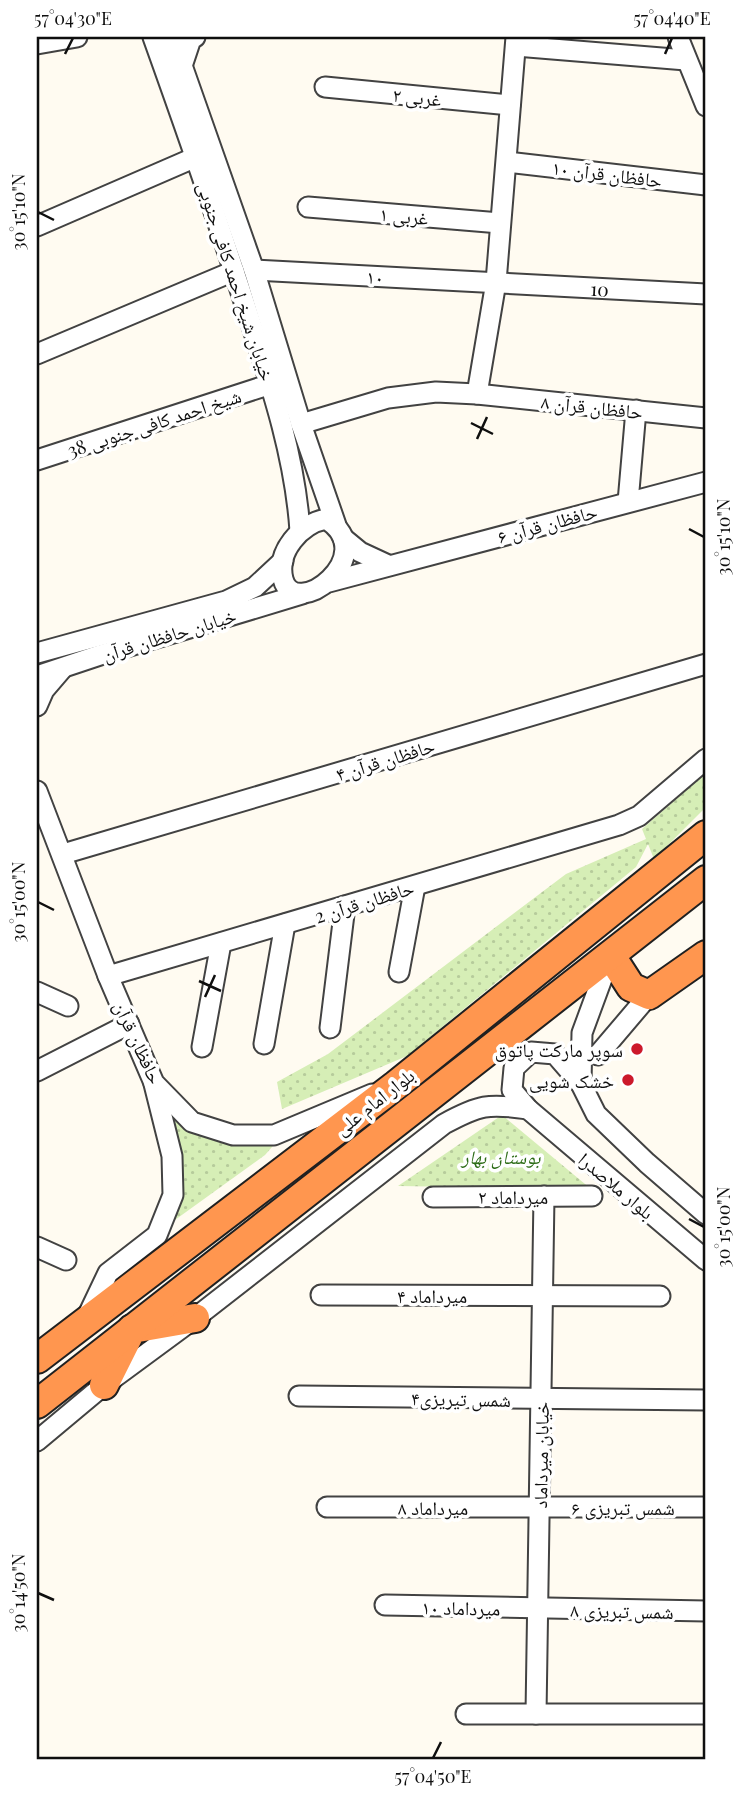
<svg xmlns="http://www.w3.org/2000/svg" width="743" height="1796" font-family="'Playfair Display','Noto Naskh Arabic',serif">
<defs>
<pattern id="grass-dots" width="8" height="8" patternUnits="userSpaceOnUse" patternTransform="scale(1.75)"><rect width="8" height="8" fill="#d6eeb6"/><path d="M2 2h.1M6 6h.1" fill="none" stroke="#b6cb9b" stroke-width="1.8" stroke-linecap="round"/></pattern>
</defs>
<rect width="100%" height="100%" fill="#fffbf1"/>
<g fill="url(#grass-dots)">
<path d="M 706,773 L 706,807 L 654,859 L 648,844 L 636,867 L 407,1056 L 282,1109 L 277,1082 L 328,1054 L 566,874 L 646,839 L 642,829 Z"/>
<path d="M 166,1109 L 203,1137 L 239,1143 L 279,1139 L 265,1155 L 168,1225 Z"/>
<path d="M 502,1115 L 591,1189 L 398,1186 Z"/>
</g>
<g fill="none" stroke-linecap="round" stroke-linejoin="round">
<g stroke="#424242" stroke-width="23">
<g id="minor">
<path d="M 153,37 C 186,129 218,221 248,314 C 271,385 295,456 300,531"/>
<path d="M 172,37 L 254,270 L 301,424 L 336,525"/>
<path d="M 678,37 L 706,106"/>
<path d="M 37,44 L 77,37"/>
<path d="M 516,46 L 686,60"/>
<path d="M 182,66 L 191,39 L 195,37"/>
<path d="M 325,87 L 510,105"/>
<path d="M 507,162 L 706,185"/>
<path d="M 308,207 L 500,223"/>
<path d="M 37,226 L 196,157"/>
<path id="s1" d="M 254,270 L 706,294"/>
<path d="M 37,354 L 234,271"/>
<path d="M 477,394 L 706,418"/>
<path d="M 301,424 L 388,398 L 436,392 L 477,394 L 496,282 L 516,37"/>
<path d="M 37,460 L 271,384"/>
<path d="M 628,502 L 636,410"/>
<path d="M 326,519 C 383,555 294,623 283,579 C 276,551 301,524 326,519 Z"/>
<path d="M 343,538 L 360,552 L 388,565"/>
<path d="M 329,582 L 706,482"/>
<path d="M 37,653 L 226,601 L 255,587 L 283,561"/>
<path d="M 37,676 L 100,655 L 302,594"/>
<path d="M 37,706 L 44,690 L 62,669"/>
<path d="M 37,791 L 108,976 L 154,1083 L 192,1122 L 233,1135 L 274,1135 L 372,1094"/>
<path d="M 63,854 L 706,664"/>
<path d="M 399,972 L 415,886"/>
<path d="M 108,976 L 619,825 L 639,816 L 706,759"/>
<path d="M 37,992 L 68,1006"/>
<path d="M 330,1028 L 345,906"/>
<path d="M 264,1044 L 285,924"/>
<path d="M 202,1047 L 221,943"/>
<path d="M 598,1055 L 649,995"/>
<path d="M 37,1071 L 129,1024"/>
<path d="M 581,1084 L 582,1033 L 610,957"/>
<path d="M 433,1197 L 592,1196"/>
<path d="M 706,1214 L 647,1163 L 596,1114 L 581,1084 L 555,1054 L 531,1052 L 514,1068 L 512,1090 L 528,1109 L 706,1260"/>
<path d="M 37,1247 L 66,1260"/>
<path d="M 321,1295 L 660,1296"/>
<path d="M 87,1317 L 108,1273 L 157,1235 L 173,1195 L 172,1156 L 154,1084"/>
<path d="M 299,1396 L 706,1400"/>
<path d="M 37,1441 L 104,1385 L 195,1318 L 444,1124 C 479,1105 488,1103 528,1109"/>
<path d="M 327,1507 L 706,1507"/>
<path d="M 385,1605 L 706,1611"/>
<path d="M 466,1714 L 706,1714"/>
<path d="M 536,1714 L 544,1196"/>
</g>
</g>
<g stroke="#202020" stroke-width="32">
<g id="highway">
<path d="M 611,956 L 631,987 L 649,995 L 706,955"/>
<path d="M 37,1359 L 396,1085 L 706,835"/>
<path d="M 104,1385 L 132,1329 L 195,1318"/>
<path d="M 37,1404 L 706,880"/>
</g>
</g>
<use href="#minor" stroke="#fff" stroke-width="19"/>
<use href="#highway" stroke="#ff964f" stroke-width="28"/>
</g>
<path fill="none" stroke="#0f0f0f" stroke-width="2.5" d="M 65,54 L 73,38M 665,54 L 672,38M 38,212 L 54,220M 471,423 L 493,434M 477,439 L 487,417M 689,529 L 704,537M 38,902 L 54,910M 199,981 L 221,991M 205,997 L 215,975M 689,1219 L 704,1227M 38,1593 L 54,1600M 433,1758 L 441,1742"/>
<g fill="#cc192b" stroke="#fff" stroke-width="2.5">
<circle cx="637" cy="1049" r="7"/>
<circle cx="628" cy="1080" r="7"/>
</g>
<g text-anchor="middle" dominant-baseline="central" stroke-width="7" stroke-linejoin="round" paint-order="stroke">
<g font-size="19" fill="#0f0f0f" stroke="#fff">
<text transform="translate(417 96) rotate(6)">۲ غربی</text>
<text transform="translate(607 173) rotate(7)">حافظان قرآن ۱۰</text>
<text transform="translate(404 215) rotate(5)">۱ غربی</text>
<text transform="translate(375 276) rotate(3)">۱۰</text>
<text transform="translate(237 281) rotate(72)">خیابان شیخ احمد کافی جنوبی</text>
<text stroke="none"><textPath href="#s1" startOffset="346">10</textPath></text>
<text transform="translate(592 406) rotate(6)">حافظان قرآن ۸</text>
<text transform="translate(154 422) rotate(-18)">شیخ احمد کافی جنوبی 38</text>
<text transform="translate(547 523) rotate(-15)">حافظان قرآن ۶</text>
<text transform="translate(169 634) rotate(-17)">خیابان حافظان قرآن</text>
<text transform="translate(385 759) rotate(-17)">حافظان قرآن ۴</text>
<text transform="translate(364 901) rotate(-17)">حافظان قرآن 2</text>
<text transform="translate(139 1042) rotate(65)">حافظان قرآن</text>
<text transform="translate(374 1101) rotate(-38)">بلوار امام علی</text>
<text transform="translate(617 1185) rotate(40)">بلوار ملاصدرا</text>
<text x="513" y="1196">میرداماد ۲</text>
<text x="432" y="1295">میرداماد ۴</text>
<text transform="translate(461 1398) rotate(1)">شمس تیریزی۴</text>
<text transform="translate(540 1455) rotate(-89)">خیابان میرداماد</text>
<text x="433" y="1507">میرداماد ۸</text>
<text x="623" y="1507">شمس تبریزی ۶</text>
<text transform="translate(461 1607) rotate(1)">میرداماد ۱۰</text>
<text transform="translate(622 1610) rotate(1)">شمس تبریزی ۸</text>
</g>
<g font-size="19" fill="#0f0f0f" stroke="#fff" text-anchor="end">
<text x="623" y="1049">سوپر مارکت پاتوق</text>
<text x="614" y="1080">خشک شویی</text>
</g>
<g font-size="19" font-style="italic" fill="#2e6d18" stroke="#fff">
<text x="501" y="1156">بوستان بهار</text>
</g>
</g>
<rect width="743" height="1796" fill="none" stroke="#ffffff" stroke-width="77"/>
<rect x="38" y="38" width="666" height="1720" fill="none" stroke="#0f0f0f" stroke-width="2.5"/>
<g font-size="18" text-anchor="middle" fill="#0f0f0f">
<text x="73" y="25">57°04'30"E</text>
<text x="672" y="25">57°04'40"E</text>
<text transform="translate(19 212) rotate(-90)" y="6">30°15'10"N</text>
<text transform="translate(724 537) rotate(-90)" y="6">30°15'10"N</text>
<text transform="translate(19 902) rotate(-90)" y="6">30°15'00"N</text>
<text transform="translate(724 1227) rotate(-90)" y="6">30°15'00"N</text>
<text transform="translate(19 1593) rotate(-90)" y="6">30°14'50"N</text>
<text x="433" y="1783">57°04'50"E</text>
</g>
</svg>
